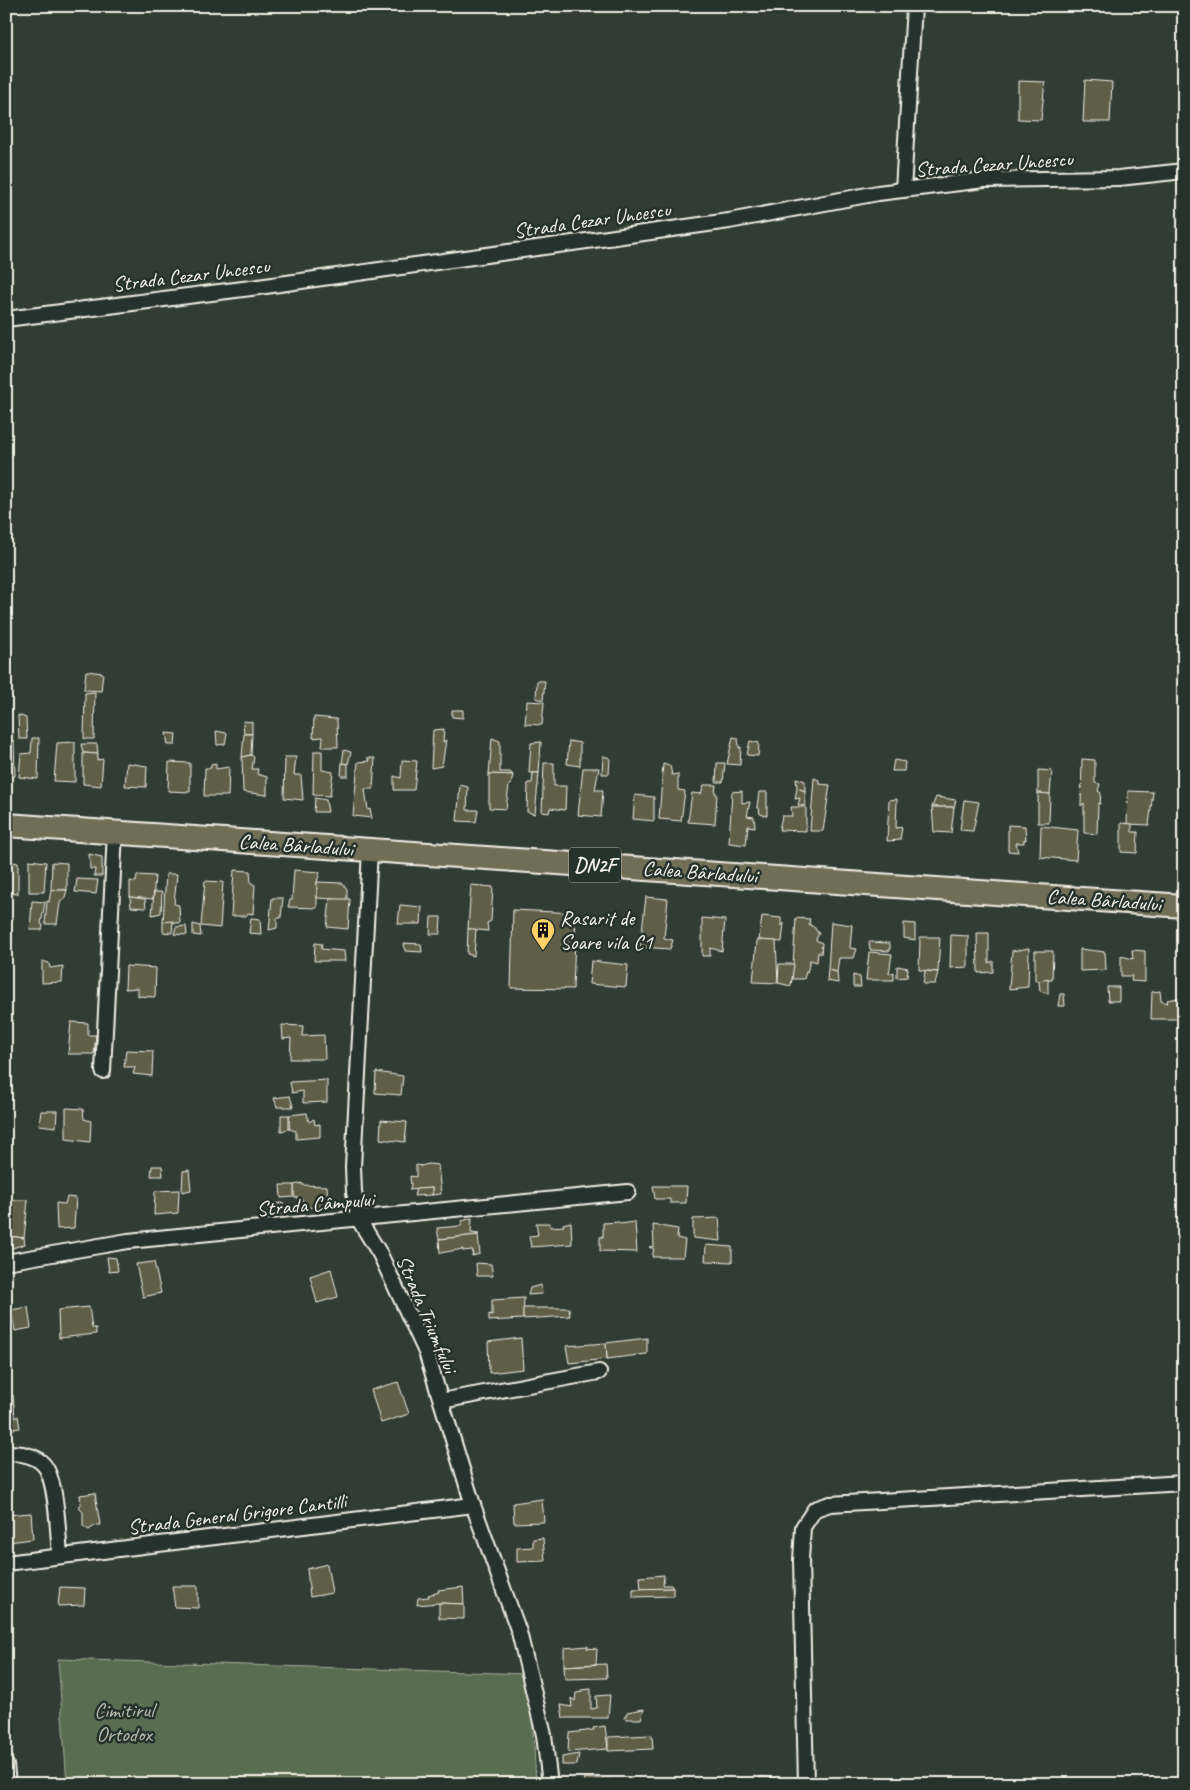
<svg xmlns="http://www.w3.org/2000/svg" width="1190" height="1790" font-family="Caveat,sans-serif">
<rect width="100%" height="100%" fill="#313c33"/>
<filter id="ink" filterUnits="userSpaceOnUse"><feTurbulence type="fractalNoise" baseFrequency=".02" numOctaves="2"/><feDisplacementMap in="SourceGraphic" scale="10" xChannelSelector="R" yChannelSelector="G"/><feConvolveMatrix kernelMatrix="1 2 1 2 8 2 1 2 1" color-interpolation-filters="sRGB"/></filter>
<g filter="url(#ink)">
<path fill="#586d51" stroke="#a6af9c" d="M 58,1659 L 530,1674 L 536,1784 L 67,1784 Z"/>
<g fill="#5f5e4a" stroke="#f4f1e8">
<path d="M 1085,80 L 1112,82 L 1110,122 L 1083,122 Z"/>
<path d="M 1018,81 L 1045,82 L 1041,120 L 1018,119 Z"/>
<path d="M 86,671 L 103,673 L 101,691 L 84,690 Z"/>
<path d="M 537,681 L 545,681 L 543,700 L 536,698 Z"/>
<path d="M 95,692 L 94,739 L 84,739 L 85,693 Z"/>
<path d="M 527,701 L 544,702 L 542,725 L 525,724 Z"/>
<path d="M 452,710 L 463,710 L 463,718 L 452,717 Z"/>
<path d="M 18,715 L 26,718 L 27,739 L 19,739 Z"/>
<path d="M 314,717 L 337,719 L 338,747 L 322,747 L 323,737 L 313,738 Z"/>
<path d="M 243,721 L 252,722 L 252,734 L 244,734 Z"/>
<path d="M 444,729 L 443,742 L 446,740 L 442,766 L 431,768 L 433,730 Z"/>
<path d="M 216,731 L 227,733 L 225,744 L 217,745 Z"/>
<path d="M 166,733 L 176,734 L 175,745 L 168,745 Z"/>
<path d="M 244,734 L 252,734 L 251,755 L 242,757 Z"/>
<path d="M 733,737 L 738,738 L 739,748 L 741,747 L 740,765 L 727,764 Z"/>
<path d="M 32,738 L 39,738 L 38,779 L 19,777 L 21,754 L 31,753 Z"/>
<path d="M 492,738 L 500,741 L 500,772 L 510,772 L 513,775 L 489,774 Z"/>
<path d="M 6,741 L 14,741 L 15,776 L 6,777 Z"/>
<path d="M 569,741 L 580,743 L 580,766 L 567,764 Z"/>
<path d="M 750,741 L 759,743 L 758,756 L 747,755 Z"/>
<path d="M 75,742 L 75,782 L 54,781 L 57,743 Z"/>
<path d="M 541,742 L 539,773 L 529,773 L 531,743 Z"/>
<path d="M 81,744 L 97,744 L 98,754 L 83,753 Z"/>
<path d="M 344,750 L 351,752 L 348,764 L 342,763 Z"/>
<path d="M 314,751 L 322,751 L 322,770 L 333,772 L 330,796 L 313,795 Z"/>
<path d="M 83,753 L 98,754 L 97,760 L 103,759 L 101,786 L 83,784 Z"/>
<path d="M 251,755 L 254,757 L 252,769 L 258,769 L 257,774 L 267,777 L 267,795 L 243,792 L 242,757 Z"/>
<path d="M 603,756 L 610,758 L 609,774 L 602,774 Z"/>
<path d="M 285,757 L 296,757 L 294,775 L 301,775 L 303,800 L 284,798 Z"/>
<path d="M 367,758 L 375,758 L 373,789 L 365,789 L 368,810 L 370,809 L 372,818 L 353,816 L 358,762 L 370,761 Z"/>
<path d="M 1082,759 L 1095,760 L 1095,783 L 1100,784 L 1098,791 L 1101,793 L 1100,804 L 1098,803 L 1097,834 L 1084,833 L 1084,803 L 1081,806 Z"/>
<path d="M 402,760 L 417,761 L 414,790 L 394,790 L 394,776 L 401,778 Z"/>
<path d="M 894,760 L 905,762 L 904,771 L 892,771 Z"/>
<path d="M 169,762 L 190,763 L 190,792 L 168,791 Z"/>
<path d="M 127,763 L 147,766 L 146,787 L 125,786 Z"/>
<path d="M 216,763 L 216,769 L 229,767 L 228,796 L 204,796 L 205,768 L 211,768 L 211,764 Z"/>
<path d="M 342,763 L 348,764 L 348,776 L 341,776 Z"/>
<path d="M 544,763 L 554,763 L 554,786 L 566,786 L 565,810 L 550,808 L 549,813 L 542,812 Z"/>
<path d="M 717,763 L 725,763 L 723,782 L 716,782 Z"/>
<path d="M 663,764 L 670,766 L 672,775 L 678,774 L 678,790 L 685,791 L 681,821 L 659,819 Z"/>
<path d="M 583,768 L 599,768 L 595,790 L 603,790 L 601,817 L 578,815 Z"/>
<path d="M 1038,770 L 1052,771 L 1050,794 L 1038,793 Z"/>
<path d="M 533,773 L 539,773 L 535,814 L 527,812 L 528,783 L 532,783 Z"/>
<path d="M 489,774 L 513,775 L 511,785 L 509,785 L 506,809 L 489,808 Z"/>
<path d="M 796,778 L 805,781 L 805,791 L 797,788 Z"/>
<path d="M 814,778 L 819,780 L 819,784 L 830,785 L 823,831 L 810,831 Z"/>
<path d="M 460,785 L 468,787 L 467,810 L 478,810 L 476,822 L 457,821 Z"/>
<path d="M 704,785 L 716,785 L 715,793 L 717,794 L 715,824 L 688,822 L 692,793 L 701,794 Z"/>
<path d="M 797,788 L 805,791 L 805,806 L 798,805 L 800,798 L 795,799 Z"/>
<path d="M 742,791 L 742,803 L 750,802 L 747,816 L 754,817 L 755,827 L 748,826 L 746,845 L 729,843 L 732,792 Z"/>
<path d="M 1128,791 L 1153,792 L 1149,825 L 1127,824 Z"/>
<path d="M 759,792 L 767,792 L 767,816 L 760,814 L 759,808 L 757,807 Z"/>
<path d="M 1038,793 L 1050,794 L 1049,823 L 1038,823 Z"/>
<path d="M 635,795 L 654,797 L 654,821 L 633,819 Z"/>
<path d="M 1181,795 L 1184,795 L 1184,845 L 1179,845 Z"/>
<path d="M 936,797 L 956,800 L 954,807 L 932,807 Z"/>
<path d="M 315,798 L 326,800 L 328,812 L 314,812 Z"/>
<path d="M 897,799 L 896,828 L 902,827 L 900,840 L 887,841 L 889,800 Z"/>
<path d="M 964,800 L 979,802 L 973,831 L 960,830 Z"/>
<path d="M 791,807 L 806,807 L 806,831 L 779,830 L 782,816 L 792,816 Z"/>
<path d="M 932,807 L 954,807 L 951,833 L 934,832 Z"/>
<path d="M 1121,823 L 1132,824 L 1132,832 L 1138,832 L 1137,853 L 1121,852 Z"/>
<path d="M 1008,825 L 1025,826 L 1026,840 L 1024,839 L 1024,843 L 1016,843 L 1018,852 L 1008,851 Z"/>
<path d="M 1041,826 L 1078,830 L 1076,860 L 1040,857 Z"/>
<path d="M 89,854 L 102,857 L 102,876 L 94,876 L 95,869 L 90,869 Z"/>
<path d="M 29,860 L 46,862 L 44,892 L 29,892 Z"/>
<path d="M 6,861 L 18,863 L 18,894 L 6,893 Z"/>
<path d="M 52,862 L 67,863 L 67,890 L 51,890 Z"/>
<path d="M 234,870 L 250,871 L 251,883 L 255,885 L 253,914 L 248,913 L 246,916 L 231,916 Z"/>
<path d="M 294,870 L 320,872 L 317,882 L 317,908 L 288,907 L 290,900 L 292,900 Z"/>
<path d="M 166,874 L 177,874 L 174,904 L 179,905 L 180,923 L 163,922 Z"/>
<path d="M 137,875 L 155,876 L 153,899 L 130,897 L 130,881 L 136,882 Z"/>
<path d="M 77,879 L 98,880 L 96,894 L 75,892 Z"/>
<path d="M 205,881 L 223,882 L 220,928 L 201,926 Z"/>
<path d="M 317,882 L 342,883 L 347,889 L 347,900 L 317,898 Z"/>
<path d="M 471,885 L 493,887 L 491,921 L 487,923 L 488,931 L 468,929 Z"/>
<path d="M 51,890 L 67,890 L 65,897 L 60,903 L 57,924 L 45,924 L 47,901 L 49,902 Z"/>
<path d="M 154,892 L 162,892 L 161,913 L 152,915 Z"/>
<path d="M 130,897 L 145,899 L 146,908 L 131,907 Z"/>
<path d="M 646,897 L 668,899 L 664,938 L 673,940 L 670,949 L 640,947 Z"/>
<path d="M 272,898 L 283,898 L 281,918 L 277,918 L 277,928 L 269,930 Z"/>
<path d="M 330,899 L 350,899 L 348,929 L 327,927 Z"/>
<path d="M 32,901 L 45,902 L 41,924 L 43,925 L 42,930 L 30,930 Z"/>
<path d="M 400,905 L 422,907 L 421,924 L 398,924 Z"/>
<path d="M 513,910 L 576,913 L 573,989 L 511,988 Z"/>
<path d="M 762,916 L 781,918 L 781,926 L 784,923 L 782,942 L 759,940 Z"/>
<path d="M 431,917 L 441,917 L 440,934 L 430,934 Z"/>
<path d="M 251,918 L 260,919 L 261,934 L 249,933 Z"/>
<path d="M 702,918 L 725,920 L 722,951 L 710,948 L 710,956 L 702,956 Z"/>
<path d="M 796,918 L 810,919 L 809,924 L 815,928 L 817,932 L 819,932 L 816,940 L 822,943 L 821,954 L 818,952 L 817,962 L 810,960 L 807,973 L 806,972 L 804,979 L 792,979 Z"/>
<path d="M 173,921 L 172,933 L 163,932 L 163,922 Z"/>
<path d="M 831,922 L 852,925 L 850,948 L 857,949 L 854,958 L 839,958 L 837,972 L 828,970 Z"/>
<path d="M 904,923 L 915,924 L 915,940 L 904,938 Z"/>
<path d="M 193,924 L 200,926 L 201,936 L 193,935 Z"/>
<path d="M 186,926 L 187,935 L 174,934 L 176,927 Z"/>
<path d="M 468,929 L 476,929 L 474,956 L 467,954 Z"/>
<path d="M 977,933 L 989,933 L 989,963 L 993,961 L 993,972 L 978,973 Z"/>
<path d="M 951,935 L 968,936 L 968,967 L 950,968 Z"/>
<path d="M 920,937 L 940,937 L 938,972 L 919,970 Z"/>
<path d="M 759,940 L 776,941 L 778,983 L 753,982 L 757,941 Z"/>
<path d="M 869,942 L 890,943 L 890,951 L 870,950 Z"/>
<path d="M 315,943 L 322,944 L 321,949 L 344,951 L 345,961 L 314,961 Z"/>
<path d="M 404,943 L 421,944 L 422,952 L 405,951 Z"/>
<path d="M 1029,948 L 1028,987 L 1009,989 L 1012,951 Z"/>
<path d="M 1080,949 L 1105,952 L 1106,970 L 1080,971 Z"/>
<path d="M 1132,950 L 1145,951 L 1145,982 L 1131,981 L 1132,976 L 1121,976 L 1121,956 L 1133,959 Z"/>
<path d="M 1035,951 L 1053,951 L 1052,980 L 1035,981 Z"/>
<path d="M 869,952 L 892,954 L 889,974 L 894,972 L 894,980 L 866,980 Z"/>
<path d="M 42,961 L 49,963 L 50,968 L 63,966 L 62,982 L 42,983 Z"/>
<path d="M 591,961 L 628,965 L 626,987 L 589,984 Z"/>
<path d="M 779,964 L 794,964 L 791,986 L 778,983 Z"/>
<path d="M 126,966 L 156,968 L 155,997 L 138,996 L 138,988 L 125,989 Z"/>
<path d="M 897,966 L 908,968 L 907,977 L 897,978 Z"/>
<path d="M 828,970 L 837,972 L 838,983 L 827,981 Z"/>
<path d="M 925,971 L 938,972 L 935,984 L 923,984 Z"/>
<path d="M 853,975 L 860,977 L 861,987 L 853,987 Z"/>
<path d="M 1048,979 L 1048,994 L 1040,991 L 1039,981 Z"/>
<path d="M 1107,987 L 1119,987 L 1119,1001 L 1108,1001 Z"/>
<path d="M 1160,991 L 1161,1001 L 1168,1003 L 1167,1000 L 1184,997 L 1184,1019 L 1151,1019 L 1152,992 Z"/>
<path d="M 1060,994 L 1064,994 L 1065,1006 L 1058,1006 Z"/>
<path d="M 71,1022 L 88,1023 L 88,1035 L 96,1035 L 94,1054 L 68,1054 Z"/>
<path d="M 282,1025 L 303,1026 L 302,1036 L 324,1035 L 325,1059 L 290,1059 L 291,1038 L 283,1039 Z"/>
<path d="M 126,1050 L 153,1051 L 152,1076 L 133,1074 L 135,1067 L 124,1067 Z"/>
<path d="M 376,1072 L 403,1076 L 401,1095 L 375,1093 Z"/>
<path d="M 327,1080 L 327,1102 L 303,1103 L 303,1091 L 292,1093 L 290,1082 Z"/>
<path d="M 290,1096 L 293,1107 L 277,1107 L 274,1098 Z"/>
<path d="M 66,1108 L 83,1109 L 84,1119 L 91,1121 L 90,1142 L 66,1139 Z"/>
<path d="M 41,1111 L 57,1111 L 56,1127 L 39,1125 Z"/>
<path d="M 307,1113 L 309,1122 L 314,1119 L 315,1125 L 320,1124 L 320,1137 L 296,1139 L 296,1131 L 289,1129 L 289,1115 Z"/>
<path d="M 281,1115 L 289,1115 L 289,1129 L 281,1131 Z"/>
<path d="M 381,1120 L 407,1122 L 405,1142 L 380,1139 Z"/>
<path d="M 429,1164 L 438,1165 L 441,1194 L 432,1195 L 432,1188 L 409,1190 L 411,1186 L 410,1176 L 416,1177 L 416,1165 L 421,1166 L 420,1166 Z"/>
<path d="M 152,1166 L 162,1166 L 163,1176 L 151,1176 Z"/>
<path d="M 189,1170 L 191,1190 L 182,1192 L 183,1171 Z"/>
<path d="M 302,1183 L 302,1185 L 327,1186 L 328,1206 L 304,1208 L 302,1199 L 294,1197 L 294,1185 Z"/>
<path d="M 280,1185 L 294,1185 L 294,1197 L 281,1198 Z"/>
<path d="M 653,1186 L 687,1186 L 686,1203 L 670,1203 L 670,1199 L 655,1199 Z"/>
<path d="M 432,1188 L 432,1195 L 414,1196 L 416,1189 Z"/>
<path d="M 179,1190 L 178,1213 L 154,1215 L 155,1191 Z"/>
<path d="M 67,1197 L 76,1198 L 74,1228 L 57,1229 L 56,1203 L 65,1204 Z"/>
<path d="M 12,1200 L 28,1200 L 24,1238 L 9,1236 Z"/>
<path d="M 283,1203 L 285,1214 L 269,1213 L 266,1204 Z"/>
<path d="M 472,1218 L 471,1233 L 479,1234 L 478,1235 L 439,1239 L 437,1228 L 461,1226 L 462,1221 Z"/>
<path d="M 719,1218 L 721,1241 L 693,1238 L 693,1219 Z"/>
<path d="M 571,1222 L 572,1244 L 531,1247 L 529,1236 L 538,1235 L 536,1223 L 550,1223 L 550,1227 L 564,1226 L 563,1224 Z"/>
<path d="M 619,1222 L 620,1224 L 635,1222 L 637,1252 L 600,1251 L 600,1237 L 603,1237 L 603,1223 Z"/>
<path d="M 653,1225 L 678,1229 L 677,1238 L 685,1240 L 683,1257 L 652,1257 L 654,1249 L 649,1247 L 654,1246 Z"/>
<path d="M 478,1235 L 480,1254 L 472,1256 L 473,1250 L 462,1251 L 463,1249 L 440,1253 L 439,1239 Z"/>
<path d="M 9,1236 L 24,1238 L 25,1244 L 9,1249 Z"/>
<path d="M 706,1245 L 732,1247 L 732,1262 L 705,1261 Z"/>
<path d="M 107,1257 L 116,1258 L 118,1271 L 109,1272 Z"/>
<path d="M 154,1262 L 161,1293 L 143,1297 L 136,1264 Z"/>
<path d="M 476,1263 L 491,1264 L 493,1276 L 477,1276 Z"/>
<path d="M 331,1269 L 338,1297 L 317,1303 L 310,1276 Z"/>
<path d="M 541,1285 L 542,1294 L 528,1295 L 530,1288 Z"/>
<path d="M 524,1298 L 523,1319 L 489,1321 L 489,1314 L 492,1315 L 492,1300 Z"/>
<path d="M 28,1307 L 31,1328 L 15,1331 L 11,1310 Z"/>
<path d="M 89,1307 L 92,1328 L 96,1328 L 96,1334 L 59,1338 L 58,1310 Z"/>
<path d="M 523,1308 L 569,1308 L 570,1316 L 523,1319 Z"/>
<path d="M 521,1338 L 523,1369 L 489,1373 L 488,1342 Z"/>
<path d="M 647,1338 L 647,1354 L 607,1359 L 606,1343 Z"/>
<path d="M 606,1343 L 607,1359 L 569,1363 L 566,1346 Z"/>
<path d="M 398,1382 L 409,1414 L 381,1423 L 371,1390 Z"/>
<path d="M 13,1395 L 15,1418 L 18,1416 L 20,1428 L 7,1430 L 6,1397 Z"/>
<path d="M 95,1493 L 100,1525 L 96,1525 L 89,1530 L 83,1526 L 83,1512 L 79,1508 L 81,1504 L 80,1495 Z"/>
<path d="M 542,1499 L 544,1522 L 514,1523 L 513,1503 Z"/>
<path d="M 31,1513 L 33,1539 L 8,1542 L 6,1515 Z"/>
<path d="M 543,1538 L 545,1561 L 517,1562 L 517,1548 L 533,1547 L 533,1539 Z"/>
<path d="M 327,1564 L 332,1593 L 310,1597 L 307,1569 Z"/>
<path d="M 664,1575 L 663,1585 L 671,1585 L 673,1588 L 641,1589 L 640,1577 Z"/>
<path d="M 172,1586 L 198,1586 L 198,1608 L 175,1607 Z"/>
<path d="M 60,1587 L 85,1588 L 84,1605 L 58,1606 Z"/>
<path d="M 463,1587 L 464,1604 L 439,1603 L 417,1605 L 418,1598 L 429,1597 L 428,1595 L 439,1592 L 438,1590 Z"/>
<path d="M 673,1588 L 673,1596 L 633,1597 L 633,1589 Z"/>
<path d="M 439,1603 L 464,1604 L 464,1619 L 439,1618 Z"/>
<path d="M 588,1646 L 587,1648 L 597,1649 L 596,1664 L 564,1666 L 564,1648 Z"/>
<path d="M 606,1664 L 607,1678 L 565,1679 L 564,1666 Z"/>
<path d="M 591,1689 L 591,1709 L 597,1708 L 596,1696 L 610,1695 L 608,1718 L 563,1718 L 561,1705 L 572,1707 L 571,1698 L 575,1701 L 576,1693 L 582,1692 L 581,1690 Z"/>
<path d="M 644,1709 L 641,1719 L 625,1719 L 627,1712 Z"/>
<path d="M 605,1726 L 608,1749 L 568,1752 L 569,1733 L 594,1730 L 593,1728 Z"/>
<path d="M 652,1735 L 653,1749 L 608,1751 L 608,1737 Z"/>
<path d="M 579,1754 L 577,1765 L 562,1765 L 562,1757 Z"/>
<path d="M 760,1777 L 781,1778 L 782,1784 L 760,1784 Z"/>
<path d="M 584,1778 L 613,1780 L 613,1784 L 585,1784 Z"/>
</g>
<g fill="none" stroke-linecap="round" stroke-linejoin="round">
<g stroke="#f4f1e8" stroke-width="18">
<g id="minor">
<path d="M 903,190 L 914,6"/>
<path d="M 6,319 L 251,288 L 729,221 L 878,193 L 984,180 L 1119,178 L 1184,171"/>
<path d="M 370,850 L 353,1167 L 354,1192 L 359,1220 L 380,1254 L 426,1352 L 473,1505 L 519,1632 L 544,1735 L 550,1784"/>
<path d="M 103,1071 L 115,832"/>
<path d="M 6,1262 L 128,1241 L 628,1192"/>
<path d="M 441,1401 L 599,1372"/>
<path d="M 6,1453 C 19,1453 34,1454 43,1464 C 57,1478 58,1535 60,1556"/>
<path d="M 6,1563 L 473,1505"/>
<path d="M 6,1765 L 8,1784"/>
<path d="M 806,1784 L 801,1560 L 803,1527 L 815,1509 L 830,1504 L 1184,1483"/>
</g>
</g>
<g stroke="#f4f1e8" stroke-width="26">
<path id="primary" d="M 6,825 L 1184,906"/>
</g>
<use href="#minor" stroke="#26332d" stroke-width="14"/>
<use href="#primary" stroke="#716e59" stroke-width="22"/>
</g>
</g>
<defs>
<g id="building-pin" transform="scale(1.25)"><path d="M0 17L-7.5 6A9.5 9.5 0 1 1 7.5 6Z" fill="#ffd166" stroke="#26332d"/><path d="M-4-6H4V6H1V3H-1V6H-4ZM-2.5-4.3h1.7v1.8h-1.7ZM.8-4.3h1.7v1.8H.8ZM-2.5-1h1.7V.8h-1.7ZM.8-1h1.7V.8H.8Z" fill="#111"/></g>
</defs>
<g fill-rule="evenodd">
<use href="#building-pin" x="543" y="930"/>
</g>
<g text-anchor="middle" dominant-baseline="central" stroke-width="5" stroke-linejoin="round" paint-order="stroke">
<rect fill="#26332d" stroke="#b6b8b0" stroke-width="1" x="569" y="847.5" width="52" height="35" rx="4"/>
<g font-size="20" font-weight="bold" fill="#f4f1e8">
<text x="595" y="865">DN2F</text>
</g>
<g font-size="21" fill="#f4f1e8" stroke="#26332d">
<text transform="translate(994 164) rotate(-4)">Strada Cezar Uncescu</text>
<text transform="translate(592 220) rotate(-8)">Strada Cezar Uncescu</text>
<text transform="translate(191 275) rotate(-7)">Strada Cezar Uncescu</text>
<text transform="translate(296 845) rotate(4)">Calea Bârladului</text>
<text transform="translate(700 872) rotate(4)">Calea Bârladului</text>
<text transform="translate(1104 900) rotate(4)">Calea Bârladului</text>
<text transform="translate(315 1204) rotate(-5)">Strada Câmpului</text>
<text transform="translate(427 1314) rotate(67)">Strada Triumfului</text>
<text transform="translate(237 1514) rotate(-7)">Strada General Grigore Cantilli</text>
</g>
<g font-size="21" fill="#f4f1e8" stroke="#26332d" text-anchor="start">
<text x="560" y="918">Rasarit de<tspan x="560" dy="24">Soare vila C1</tspan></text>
</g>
<g font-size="21" fill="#b6bcac" stroke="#26332d">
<text x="124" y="1710">Cimitirul<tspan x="124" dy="24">Ortodox</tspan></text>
</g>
</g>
<rect width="1190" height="1790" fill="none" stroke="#26332d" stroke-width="25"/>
<rect x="12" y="12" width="1165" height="1765" fill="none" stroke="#f4f1e8" stroke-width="2" filter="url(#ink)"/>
</svg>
